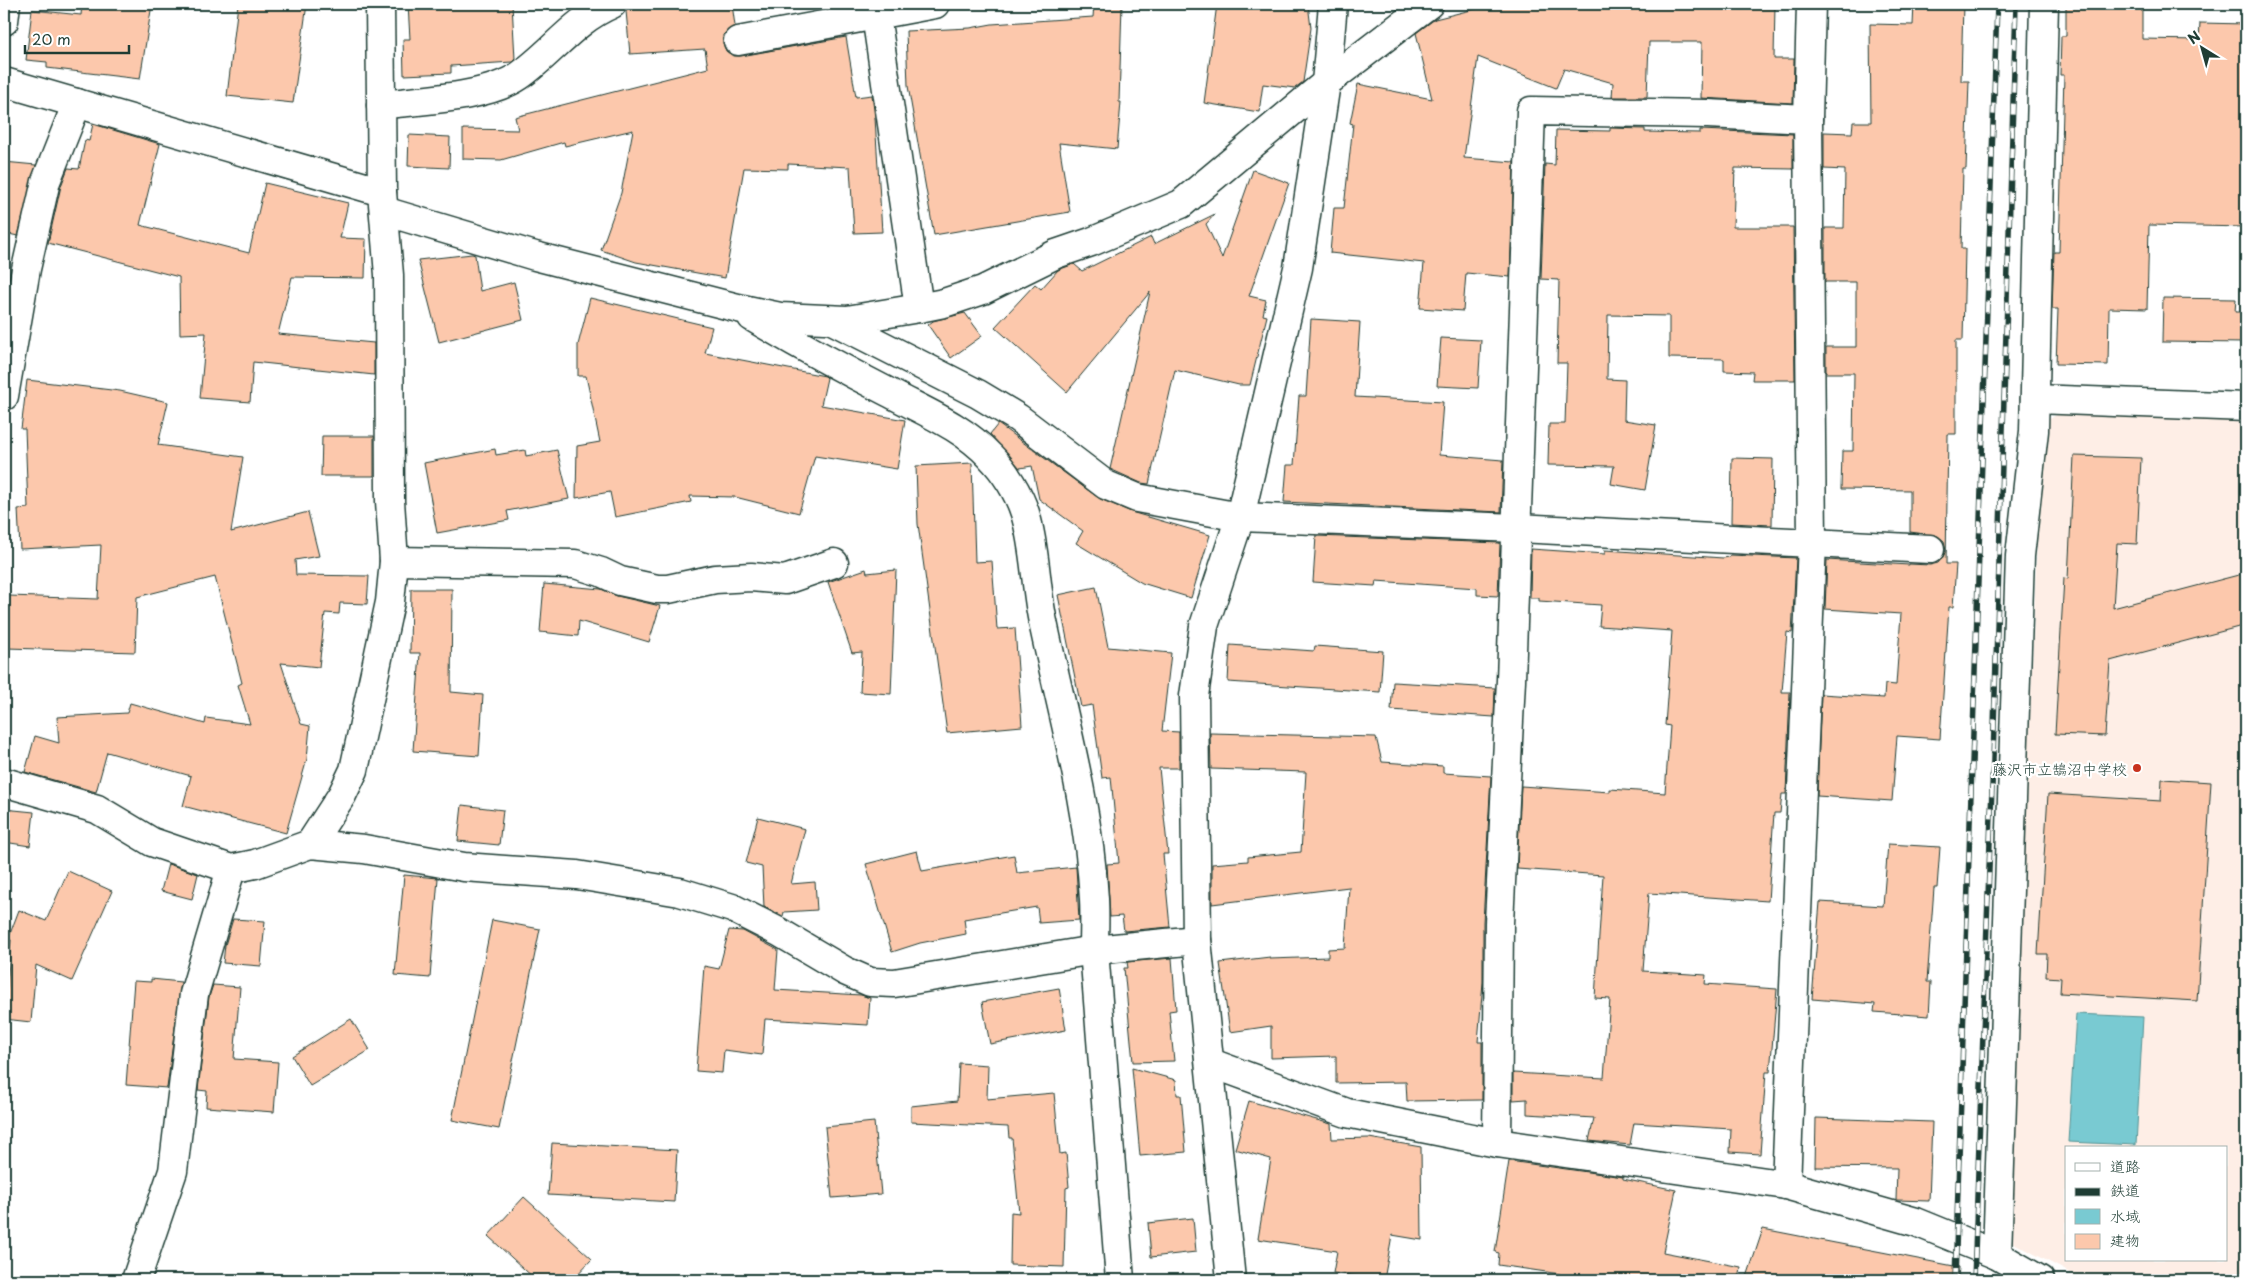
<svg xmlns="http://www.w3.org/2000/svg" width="2250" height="1284" font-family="'Playpen Sans','Klee One',sans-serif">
<rect width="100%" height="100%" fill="#fff"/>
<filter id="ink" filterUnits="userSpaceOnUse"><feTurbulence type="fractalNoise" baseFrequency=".02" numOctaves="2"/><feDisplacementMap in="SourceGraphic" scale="10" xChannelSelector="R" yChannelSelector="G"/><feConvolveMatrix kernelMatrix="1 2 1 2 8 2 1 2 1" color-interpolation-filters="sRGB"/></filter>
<g filter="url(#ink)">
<path fill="#feeee6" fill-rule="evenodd" d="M 2061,412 L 2246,416 L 2246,1280 L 2083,1280 L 2012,1242 L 2019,983 L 2042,424 ZM 2066,1148 L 2226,1148 L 2226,1260 L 2066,1260 Z"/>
<path fill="#79cad2" stroke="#559293" d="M 2076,1014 L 2143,1017 L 2136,1145 L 2068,1142 Z"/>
<g fill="#fcc8ac" stroke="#1f3d34">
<path d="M 82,4 L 152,4 L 140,79 L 47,68 L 47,62 L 26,60 L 32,10 L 81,15 Z"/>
<path d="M 238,4 L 307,4 L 293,103 L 227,96 Z"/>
<path d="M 408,4 L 512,4 L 515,59 L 512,62 L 451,66 L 451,73 L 404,75 L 403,39 L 410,39 Z"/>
<path d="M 627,4 L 732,4 L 735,26 L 728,30 L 723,35 L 723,43 L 726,51 L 733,56 L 741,56 L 846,37 L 856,97 L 872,95 L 875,118 L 882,232 L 854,233 L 850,167 L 788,164 L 788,169 L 744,168 L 725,278 L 636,262 L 601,250 L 621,193 L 633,130 L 565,146 L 564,142 L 501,160 L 463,159 L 463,129 L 518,130 L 515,117 L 708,68 L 705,49 L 630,54 L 626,11 Z"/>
<path d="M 1094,4 L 1122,4 L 1119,102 L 1121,102 L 1117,149 L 1059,143 L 1070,212 L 934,235 L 908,86 L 906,31 L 970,28 L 992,24 L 1093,17 Z"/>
<path d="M 1217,4 L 1308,4 L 1311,28 L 1303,82 L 1295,88 L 1263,84 L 1259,112 L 1204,103 Z"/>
<path d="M 1495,4 L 1775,4 L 1774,59 L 1794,59 L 1793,103 L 1701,98 L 1702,42 L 1649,42 L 1647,97 L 1612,97 L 1613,83 L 1564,69 L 1556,88 L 1478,57 L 1464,158 L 1514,162 L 1510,277 L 1466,273 L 1463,311 L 1420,308 L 1424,263 L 1330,253 L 1334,208 L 1344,208 L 1353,124 L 1350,123 L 1358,84 L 1432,99 L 1416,33 L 1435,19 Z"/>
<path d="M 1914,4 L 1963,4 L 1961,81 L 1969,81 L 1966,169 L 1963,169 L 1961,249 L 1965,249 L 1963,340 L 1956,340 L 1956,434 L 1948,434 L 1946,564 L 1956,564 L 1953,607 L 1949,607 L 1940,739 L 1897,736 L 1892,801 L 1817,796 L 1821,694 L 1884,698 L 1885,684 L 1896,685 L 1901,614 L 1825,609 L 1827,560 L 1909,565 L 1909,564 L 1930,565 L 1938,563 L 1943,557 L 1946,550 L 1944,541 L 1938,536 L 1910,532 L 1910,490 L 1841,489 L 1842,451 L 1853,451 L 1854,373 L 1826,373 L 1826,347 L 1856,347 L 1856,282 L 1825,282 L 1825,228 L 1844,228 L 1845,170 L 1824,169 L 1824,132 L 1852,133 L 1853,122 L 1871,122 L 1870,24 L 1913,25 Z"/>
<path d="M 2066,4 L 2142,4 L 2142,39 L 2199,40 L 2200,23 L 2246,24 L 2246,227 L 2149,225 L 2147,309 L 2109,308 L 2108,365 L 2056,364 L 2058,309 L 2052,309 L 2054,252 L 2059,252 L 2064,75 L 2060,75 L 2061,36 L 2066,36 Z"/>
<path d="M 93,124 L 160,144 L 140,225 L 249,253 L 265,183 L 348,203 L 340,238 L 366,239 L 365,278 L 292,277 L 278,334 L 374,343 L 374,375 L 253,362 L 250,402 L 200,398 L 206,333 L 180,334 L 179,277 L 48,243 L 61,186 L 68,168 L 79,169 L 85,140 L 89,141 Z"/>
<path d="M 1610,128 L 1645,129 L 1645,132 L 1700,133 L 1700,130 L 1793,134 L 1793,169 L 1735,168 L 1733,227 L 1793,227 L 1795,380 L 1752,380 L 1753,372 L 1724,371 L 1724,359 L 1669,358 L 1669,316 L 1608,315 L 1607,379 L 1625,380 L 1624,420 L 1656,425 L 1645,490 L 1611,484 L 1614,466 L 1548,465 L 1549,424 L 1565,424 L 1567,363 L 1557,363 L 1559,280 L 1541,279 L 1545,164 L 1555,165 L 1556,130 L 1610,131 Z"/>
<path d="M 409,135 L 450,137 L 449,168 L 408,166 Z"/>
<path d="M 4,162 L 36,165 L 18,236 L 4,233 Z"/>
<path d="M 1253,170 L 1289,183 L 1249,296 L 1266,300 L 1263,315 L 1267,316 L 1250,385 L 1239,385 L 1175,370 L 1149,484 L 1141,483 L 1110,469 L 1150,292 L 1067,392 L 995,327 L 1035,284 L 1041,289 L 1058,270 L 1074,264 L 1082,271 L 1151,237 L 1154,244 L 1215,214 L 1206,224 L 1222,258 Z"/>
<path d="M 472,254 L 475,255 L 480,291 L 514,282 L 523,320 L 439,342 L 418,260 Z"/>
<path d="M 590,298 L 712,327 L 705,353 L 825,376 L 827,378 L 821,405 L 905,420 L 897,469 L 815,456 L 799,513 L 735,497 L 690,496 L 691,502 L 615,517 L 610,492 L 576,498 L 577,446 L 600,442 L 586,376 L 578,376 L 578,345 Z"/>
<path d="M 2163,298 L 2236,299 L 2235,312 L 2246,312 L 2246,343 L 2162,342 Z"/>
<path d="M 965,313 L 982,336 L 951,358 L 928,325 L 933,321 Z"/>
<path d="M 1311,319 L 1360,322 L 1355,397 L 1443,402 L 1439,455 L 1503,460 L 1501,512 L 1284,502 L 1287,465 L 1294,465 L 1299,396 L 1306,396 Z"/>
<path d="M 1441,338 L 1481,340 L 1478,388 L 1437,386 Z"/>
<path d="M 27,380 L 120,391 L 168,402 L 158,445 L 243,457 L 231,532 L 308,512 L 319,556 L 295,560 L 296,575 L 369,576 L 367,604 L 340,603 L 339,614 L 325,613 L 319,667 L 281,663 L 301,724 L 310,726 L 307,759 L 286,833 L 183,806 L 191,776 L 107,752 L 96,792 L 25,772 L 35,736 L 59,743 L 57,717 L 127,713 L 130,703 L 205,724 L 206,718 L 250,724 L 238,685 L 242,683 L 215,577 L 137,597 L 135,652 L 7,648 L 9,596 L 98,599 L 101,545 L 20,549 L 18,509 L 28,508 L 25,429 L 21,429 Z"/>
<path d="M 998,424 L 1100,499 L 1131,512 L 1210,535 L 1191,598 L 1142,583 L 1076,543 L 1083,531 L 1039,499 L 1032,466 L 1020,468 L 990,434 Z"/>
<path d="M 322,436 L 374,436 L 374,476 L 321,476 Z"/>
<path d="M 495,449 L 496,455 L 525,450 L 526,456 L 557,450 L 569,499 L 507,511 L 509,520 L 437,533 L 424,463 Z"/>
<path d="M 2074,456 L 2141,458 L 2137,544 L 2117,543 L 2113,608 L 2246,573 L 2246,625 L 2110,661 L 2105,736 L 2055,734 L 2064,578 L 2068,579 Z"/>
<path d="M 1732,458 L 1773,459 L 1772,525 L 1731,523 Z"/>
<path d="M 972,463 L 975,562 L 992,561 L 997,629 L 1015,628 L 1022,726 L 947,733 L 918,524 L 916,466 Z"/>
<path d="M 1316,536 L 1500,543 L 1498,596 L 1477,595 L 1477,588 L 1376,581 L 1375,586 L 1313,582 Z"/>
<path d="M 1531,549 L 1605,554 L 1605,550 L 1723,558 L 1730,557 L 1730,555 L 1796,558 L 1792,633 L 1787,632 L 1782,692 L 1790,692 L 1786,794 L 1782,794 L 1780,813 L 1774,813 L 1768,901 L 1649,893 L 1643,971 L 1706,975 L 1705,984 L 1777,989 L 1770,1072 L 1766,1072 L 1760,1154 L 1730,1152 L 1731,1129 L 1634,1123 L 1630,1145 L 1589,1141 L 1594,1118 L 1527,1114 L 1527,1099 L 1513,1100 L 1513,1073 L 1604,1078 L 1610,999 L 1595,998 L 1603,875 L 1517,869 L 1521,786 L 1610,792 L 1610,789 L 1665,793 L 1670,726 L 1665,725 L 1672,631 L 1599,626 L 1601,605 L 1539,601 L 1539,598 L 1530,598 Z"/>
<path d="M 866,569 L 867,573 L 896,570 L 891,694 L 860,692 L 862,652 L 852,653 L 828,582 Z"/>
<path d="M 544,584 L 601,589 L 617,596 L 660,606 L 649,642 L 579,621 L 578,636 L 540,632 Z"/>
<path d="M 1096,587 L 1108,647 L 1171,653 L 1162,731 L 1179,732 L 1179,768 L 1159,768 L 1168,854 L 1163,854 L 1170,927 L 1124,931 L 1122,916 L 1110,917 L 1107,864 L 1119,863 L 1111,777 L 1102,778 L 1092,705 L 1081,707 L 1058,595 Z"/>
<path d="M 411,589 L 452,589 L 451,692 L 483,695 L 479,756 L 413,751 L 420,653 L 410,653 Z"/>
<path d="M 1230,645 L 1314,651 L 1315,646 L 1383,651 L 1380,692 L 1228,682 Z"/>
<path d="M 1393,682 L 1495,688 L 1494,717 L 1391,710 Z"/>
<path d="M 1210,733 L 1376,737 L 1382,762 L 1443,766 L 1443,773 L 1491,776 L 1483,922 L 1483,982 L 1478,1042 L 1482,1042 L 1482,1100 L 1407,1101 L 1406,1082 L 1336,1083 L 1336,1056 L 1271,1058 L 1271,1026 L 1230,1032 L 1220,963 L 1270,957 L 1270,959 L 1328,957 L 1328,949 L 1345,948 L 1349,887 L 1212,904 L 1212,864 L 1248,861 L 1248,857 L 1301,852 L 1306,772 L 1211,769 Z"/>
<path d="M 2162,779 L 2211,782 L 2197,1001 L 2060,993 L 2061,978 L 2046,977 L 2047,954 L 2038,954 L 2048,794 L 2161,801 Z"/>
<path d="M 462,805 L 503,810 L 499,845 L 458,841 Z"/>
<path d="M 4,809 L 34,812 L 30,846 L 4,842 Z"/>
<path d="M 758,817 L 805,829 L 791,884 L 815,882 L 817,910 L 784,912 L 783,916 L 764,907 L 762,867 L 746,863 Z"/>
<path d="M 1888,844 L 1940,847 L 1937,888 L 1934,888 L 1927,982 L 1931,982 L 1929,1016 L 1874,1012 L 1875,1004 L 1812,999 L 1820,902 L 1883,906 Z"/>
<path d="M 917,851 L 922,871 L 1014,855 L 1017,873 L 1076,867 L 1079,920 L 1039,923 L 1037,907 L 964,919 L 966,934 L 920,943 L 892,952 L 866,864 Z"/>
<path d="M 168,864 L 198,874 L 192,899 L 161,891 Z"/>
<path d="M 68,871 L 112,891 L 72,981 L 36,965 L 31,1022 L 4,1019 L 11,940 L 8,939 L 19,910 L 46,921 Z"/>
<path d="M 404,875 L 438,878 L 430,978 L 395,975 Z"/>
<path d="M 233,919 L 265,921 L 261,966 L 223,963 L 225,945 Z"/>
<path d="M 492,920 L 540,929 L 499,1129 L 452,1120 Z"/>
<path d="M 729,930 L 743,931 L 778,950 L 775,990 L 861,995 L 870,998 L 868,1025 L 765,1019 L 762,1055 L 724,1050 L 722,1073 L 696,1071 L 704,966 L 719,969 Z"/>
<path d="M 1172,958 L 1176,1010 L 1169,1011 L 1174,1061 L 1133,1062 L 1124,968 L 1128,968 L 1127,962 Z"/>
<path d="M 151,979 L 181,982 L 167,1088 L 126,1085 L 134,981 L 151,982 Z"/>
<path d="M 213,985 L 240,987 L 234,1059 L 278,1062 L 274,1112 L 206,1107 L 207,1091 L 198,1090 L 209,997 Z"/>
<path d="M 1059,988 L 1066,1030 L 990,1044 L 982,1002 Z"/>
<path d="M 351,1019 L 370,1050 L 310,1086 L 292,1056 Z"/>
<path d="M 959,1063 L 988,1065 L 987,1099 L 1054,1093 L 1060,1154 L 1066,1153 L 1069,1187 L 1066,1188 L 1064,1267 L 1010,1265 L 1011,1212 L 1019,1213 L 1012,1138 L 1009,1138 L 1008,1127 L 911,1122 L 911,1106 L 957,1101 Z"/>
<path d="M 1132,1068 L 1176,1080 L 1177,1095 L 1181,1095 L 1186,1152 L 1140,1156 Z"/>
<path d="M 1249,1101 L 1331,1124 L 1332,1139 L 1369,1138 L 1421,1147 L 1422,1240 L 1392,1235 L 1384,1280 L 1333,1273 L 1337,1251 L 1258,1239 L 1271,1159 L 1235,1149 Z"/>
<path d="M 1816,1118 L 1932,1122 L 1929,1201 L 1896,1200 L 1897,1168 L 1815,1167 Z"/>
<path d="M 874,1122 L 881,1194 L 832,1198 L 825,1127 Z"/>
<path d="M 552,1143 L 677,1150 L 674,1202 L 548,1195 Z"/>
<path d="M 1509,1161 L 1623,1177 L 1623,1179 L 1676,1190 L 1663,1252 L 1741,1267 L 1739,1280 L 1559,1280 L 1560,1274 L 1498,1265 L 1499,1253 L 1495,1252 Z"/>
<path d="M 524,1197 L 592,1259 L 572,1280 L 536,1280 L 488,1236 Z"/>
<path d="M 1193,1218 L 1196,1252 L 1151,1257 L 1148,1223 Z"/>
<path d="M 1763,1229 L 1959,1267 L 1958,1280 L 1746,1280 Z"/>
</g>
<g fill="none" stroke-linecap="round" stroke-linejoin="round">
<g stroke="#1f3d34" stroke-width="31">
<g id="minor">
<path d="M 876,15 L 919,308"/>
<path d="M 4,21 L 6,4"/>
<path d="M 738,41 L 935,4"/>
<path d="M 4,82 L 382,192"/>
<path d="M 381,105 C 419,100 487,98 519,76 C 552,53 574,20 612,4"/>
<path d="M 384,211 L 535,256 L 738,308 L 780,317 L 847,320 L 919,308 L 944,303 L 983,290 L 1056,254 L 1091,242 L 1181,204 L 1326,83 L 1429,4"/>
<path d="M 752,317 C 797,344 843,369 890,393 C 925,412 963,427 990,456 C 1005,471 1019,494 1025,513 C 1036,549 1035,586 1043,622 C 1062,713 1089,806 1094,899 C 1095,916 1094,933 1094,950 L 1120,1280"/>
<path d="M 832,320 L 978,394 L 1018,418 L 1106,485 L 1137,498 L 1240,517 L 1516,528 L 1930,549"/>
<path d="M 4,396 L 26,269 L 46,181 L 77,103"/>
<path d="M 2035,399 L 2246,407"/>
<path d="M 394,561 L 575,564 L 601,572 L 620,581 L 657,589 L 668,589 L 715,579 L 751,577 L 785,580 L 834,563"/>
<path d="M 4,782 L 97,809 L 152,842 L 231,869 L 255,864 L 310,844 L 364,849 L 464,867 L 577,875 L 680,892 L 732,908 L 779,932 L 845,971 L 870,982 L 894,983 L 1094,950 L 1197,940"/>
<path d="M 310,844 L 342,795 L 354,770 L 390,602 L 394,561 L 390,501 L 389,275 L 382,192 L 380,4"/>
<path d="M 1211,1063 L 1347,1113 L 1497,1143 L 1786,1185 L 1916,1222 L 1997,1255 L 2040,1280"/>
<path d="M 1497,1143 L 1499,923 L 1511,680 L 1531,111 L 1708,114 L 1808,119"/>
<path d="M 1786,1185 L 1812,542 L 1808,119 L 1811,4"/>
<path d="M 1997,1255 L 2020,556 L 2034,431 L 2044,4"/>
<path d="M 136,1280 L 173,1171 L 194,994 L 231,869"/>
<path d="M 1231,1280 L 1197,940 L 1194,696 L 1204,626 L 1240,517 L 1298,268 L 1326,83 L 1333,4"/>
</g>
</g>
<use href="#minor" stroke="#fff" stroke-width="28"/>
<g stroke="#1f3d34" stroke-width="5.5">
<g id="rail">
<path d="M 1955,1280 L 1997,4"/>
<path d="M 1974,1280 L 1993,760 L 2016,4"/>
</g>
</g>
<use href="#rail" stroke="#fff" stroke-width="4" stroke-dasharray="11" stroke-linecap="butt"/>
</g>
</g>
<circle fill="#c8321e" stroke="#fff" stroke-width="2" cx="2137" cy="768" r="5"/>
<g text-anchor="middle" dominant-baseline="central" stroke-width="4.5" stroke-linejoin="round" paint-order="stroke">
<g font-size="15" fill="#1f3d34" stroke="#fff" text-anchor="end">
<text x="2127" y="768">藤沢市立鵠沼中学校</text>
</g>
</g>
<rect width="2250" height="1284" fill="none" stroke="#fff" stroke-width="20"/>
<rect x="10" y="10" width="2230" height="1264" fill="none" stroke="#1f3d34" stroke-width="2" filter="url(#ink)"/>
<rect x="2065" y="1146" width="162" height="115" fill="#ffffff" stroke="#a5b1ae"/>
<rect x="2075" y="1163" width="25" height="8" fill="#ffffff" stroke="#a5b1ae"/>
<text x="2110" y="1172" font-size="15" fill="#1f3d34">道路</text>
<rect x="2075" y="1188" width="25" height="8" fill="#1f3d34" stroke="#a5b1ae"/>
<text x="2110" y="1196" font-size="15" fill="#1f3d34">鉄道</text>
<rect x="2075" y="1209" width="25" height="15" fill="#79cad2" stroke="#a5b1ae"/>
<text x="2110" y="1222" font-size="15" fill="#1f3d34">水域</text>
<rect x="2075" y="1234" width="25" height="15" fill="#fcc8ac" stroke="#a5b1ae"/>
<text x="2110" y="1246" font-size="15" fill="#1f3d34">建物</text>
<g transform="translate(2202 48) rotate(323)" stroke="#ffffff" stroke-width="4" paint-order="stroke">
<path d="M0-4L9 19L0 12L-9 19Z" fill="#1f3d34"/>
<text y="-8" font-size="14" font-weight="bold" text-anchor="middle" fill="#1f3d34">N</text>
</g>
<path d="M25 45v8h104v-8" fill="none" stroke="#1f3d34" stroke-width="2.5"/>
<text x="32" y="45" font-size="15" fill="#1f3d34" stroke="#ffffff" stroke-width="4" paint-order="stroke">20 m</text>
</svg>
